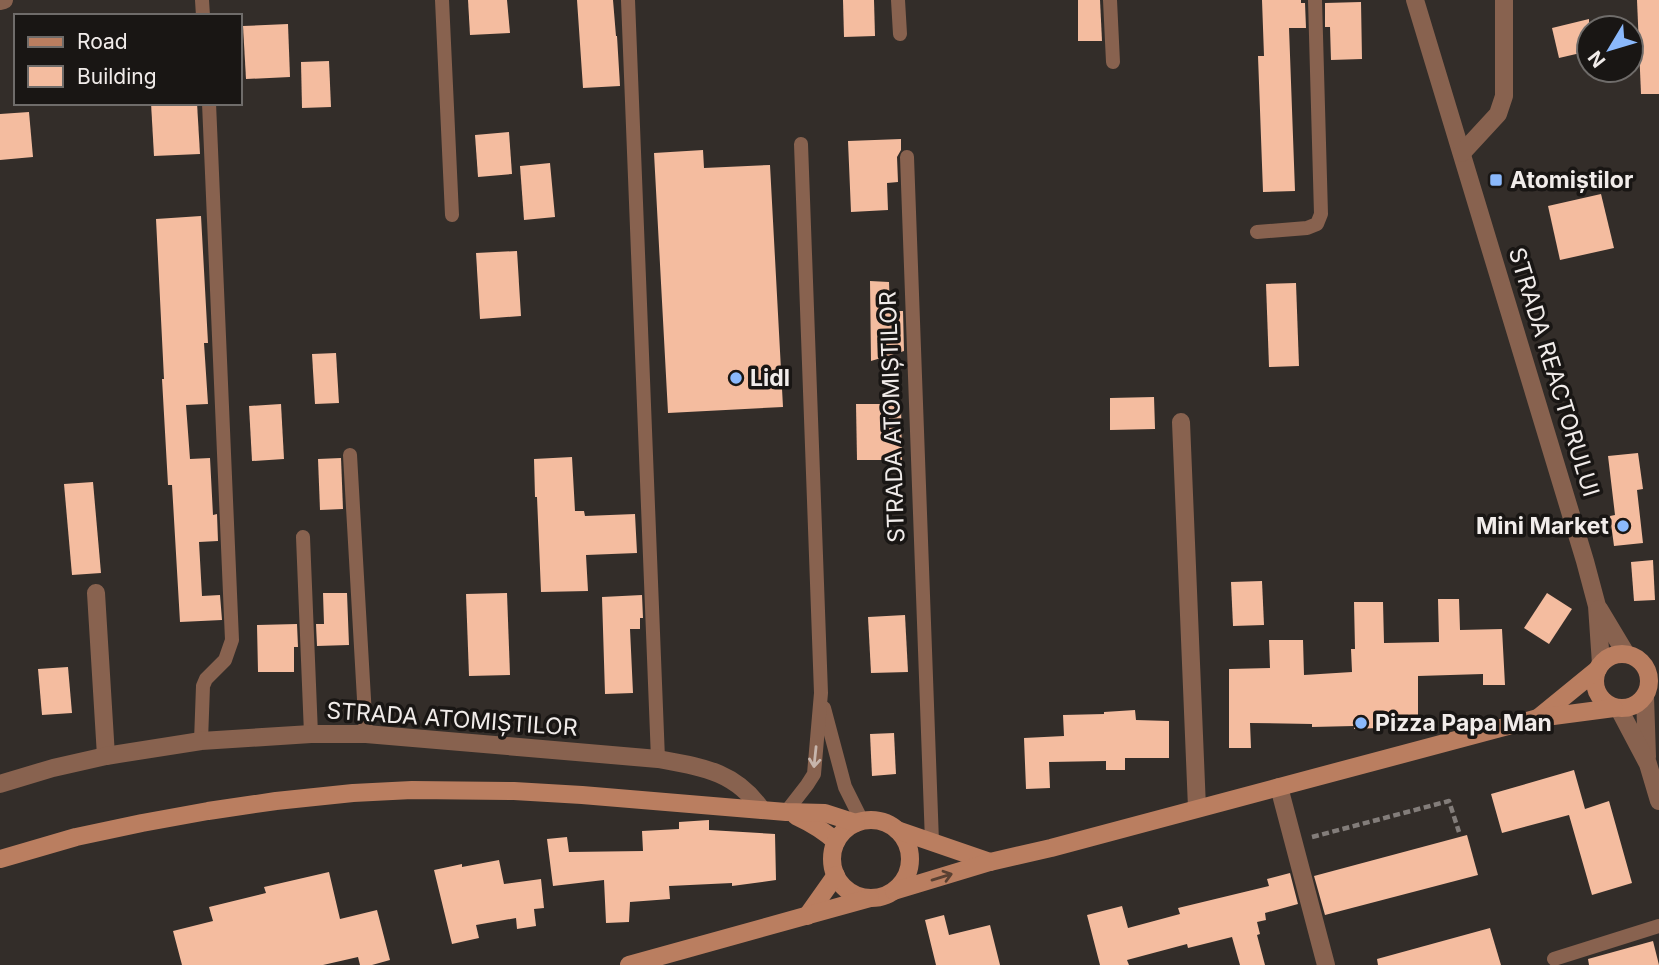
<svg xmlns="http://www.w3.org/2000/svg" width="1659" height="965" font-family="Inter,sans-serif">
<rect width="100%" height="100%" fill="#332d29"/>
<g fill="#f4bc9f">
<path d="M 468,0 L 507,0 L 510,33 L 470,35 Z"/>
<path d="M 577,0 L 613,0 L 616,36 L 617,36 L 620,86 L 583,88 Z"/>
<path d="M 843,0 L 874,0 L 875,36 L 844,37 Z"/>
<path d="M 1078,0 L 1100,0 L 1102,41 L 1078,41 Z"/>
<path d="M 1262,0 L 1301,0 L 1301,3 L 1305,3 L 1306,28 L 1289,28 L 1295,191 L 1263,192 L 1258,56 L 1264,56 Z"/>
<path d="M 1637,0 L 1659,0 L 1659,94 L 1641,94 Z"/>
<path d="M 1361,2 L 1362,59 L 1331,60 L 1330,27 L 1325,27 L 1325,3 Z"/>
<path d="M 1589,19 L 1589,51 L 1559,58 L 1552,28 Z"/>
<path d="M 288,24 L 290,77 L 246,79 L 243,26 Z"/>
<path d="M 329,61 L 331,107 L 302,108 L 301,62 Z"/>
<path d="M 151,103 L 197,103 L 200,154 L 154,156 Z"/>
<path d="M 29,112 L 33,157 L 0,160 L 0,114 Z"/>
<path d="M 509,132 L 512,174 L 478,177 L 475,135 Z"/>
<path d="M 901,139 L 901,150 L 897,157 L 898,182 L 887,183 L 888,210 L 851,212 L 848,141 Z"/>
<path d="M 703,150 L 704,168 L 770,165 L 783,407 L 668,413 L 654,153 Z"/>
<path d="M 550,163 L 555,217 L 524,220 L 520,166 Z"/>
<path d="M 1601,194 L 1614,248 L 1560,260 L 1548,206 Z"/>
<path d="M 201,216 L 208,343 L 204,343 L 208,404 L 186,405 L 190,459 L 210,458 L 213,515 L 217,514 L 218,541 L 199,542 L 202,596 L 220,595 L 222,620 L 180,622 L 172,485 L 168,485 L 162,379 L 164,379 L 156,219 Z"/>
<path d="M 517,251 L 521,316 L 480,319 L 476,253 Z"/>
<path d="M 870,281 L 889,282 L 890,311 L 903,311 L 904,351 L 871,361 Z"/>
<path d="M 1296,283 L 1299,366 L 1269,367 L 1266,284 Z"/>
<path d="M 336,353 L 339,403 L 315,404 L 312,354 Z"/>
<path d="M 1154,397 L 1155,429 L 1110,430 L 1110,398 Z"/>
<path d="M 281,404 L 284,459 L 252,461 L 249,406 Z"/>
<path d="M 856,404 L 901,404 L 902,460 L 857,460 Z"/>
<path d="M 1638,453 L 1643,489 L 1637,490 L 1643,543 L 1614,546 L 1610,516 L 1615,515 L 1608,456 Z"/>
<path d="M 572,457 L 575,511 L 584,511 L 585,516 L 635,514 L 637,553 L 586,555 L 588,591 L 541,592 L 537,497 L 535,497 L 534,459 Z"/>
<path d="M 341,458 L 343,509 L 320,510 L 318,459 Z"/>
<path d="M 93,482 L 101,573 L 72,575 L 64,484 Z"/>
<path d="M 1653,560 L 1655,600 L 1634,601 L 1631,562 Z"/>
<path d="M 1262,581 L 1264,625 L 1233,626 L 1231,582 Z"/>
<path d="M 323,593 L 347,593 L 349,645 L 317,646 L 316,624 L 324,624 Z"/>
<path d="M 507,593 L 510,675 L 469,676 L 466,594 Z"/>
<path d="M 1547,593 L 1572,609 L 1549,644 L 1524,628 Z"/>
<path d="M 642,595 L 643,618 L 640,618 L 640,629 L 630,629 L 633,693 L 605,694 L 602,597 Z"/>
<path d="M 1438,599 L 1459,599 L 1460,630 L 1502,629 L 1505,685 L 1483,685 L 1483,674 L 1418,676 L 1418,716 L 1376,716 L 1377,728 L 1354,729 L 1354,726 L 1312,727 L 1312,724 L 1250,723 L 1251,748 L 1229,748 L 1229,669 L 1270,668 L 1269,640 L 1303,640 L 1304,675 L 1352,672 L 1351,649 L 1355,649 L 1354,602 L 1383,602 L 1384,643 L 1439,642 Z"/>
<path d="M 905,615 L 908,672 L 871,673 L 868,617 Z"/>
<path d="M 297,624 L 298,647 L 294,647 L 294,672 L 258,672 L 257,625 Z"/>
<path d="M 68,667 L 72,713 L 42,715 L 38,669 Z"/>
<path d="M 1135,710 L 1136,720 L 1169,721 L 1169,758 L 1125,758 L 1125,770 L 1106,770 L 1106,761 L 1049,762 L 1050,788 L 1026,789 L 1024,738 L 1064,736 L 1063,715 L 1104,714 L 1104,712 Z"/>
<path d="M 894,733 L 896,774 L 872,776 L 870,734 Z"/>
<path d="M 1574,770 L 1585,809 L 1609,801 L 1632,883 L 1592,895 L 1569,815 L 1502,833 L 1491,794 Z"/>
<path d="M 709,820 L 709,830 L 775,834 L 776,880 L 732,886 L 732,883 L 669,886 L 670,899 L 630,902 L 629,922 L 606,923 L 604,880 L 553,886 L 547,839 L 567,837 L 569,852 L 643,851 L 642,831 L 679,829 L 679,822 Z"/>
<path d="M 1467,835 L 1478,875 L 1325,915 L 1314,876 Z"/>
<path d="M 499,860 L 504,884 L 541,879 L 544,908 L 534,909 L 536,926 L 517,929 L 516,918 L 476,925 L 479,938 L 452,944 L 434,870 L 462,864 L 462,867 Z"/>
<path d="M 329,872 L 340,919 L 377,910 L 390,960 L 372,965 L 360,965 L 358,957 L 323,965 L 182,965 L 173,931 L 213,921 L 209,907 L 266,893 L 264,887 Z"/>
<path d="M 1290,873 L 1298,904 L 1265,913 L 1266,920 L 1257,922 L 1260,934 L 1257,935 L 1265,965 L 1240,965 L 1232,937 L 1188,948 L 1187,944 L 1127,960 L 1129,965 L 1100,965 L 1087,915 L 1122,906 L 1128,928 L 1180,914 L 1178,908 L 1269,886 L 1267,879 Z"/>
<path d="M 944,915 L 949,935 L 990,925 L 1000,965 L 936,965 L 925,920 Z"/>
<path d="M 1490,928 L 1501,965 L 1378,965 L 1377,959 Z"/>
<path d="M 1653,941 L 1659,965 L 1589,965 L 1588,959 Z"/>
</g>
<g fill="none" stroke-linecap="round" stroke-linejoin="round">
<path stroke="#837d7a" stroke-width="4.5" stroke-dasharray="7 3.5" stroke-linecap="butt" d="M 1312,837 L 1449,801 L 1459,832"/>
<g stroke="#88624f" stroke-width="14">
<path d="M 202,0 L 203,16"/>
<path d="M 442,0 L 452,215"/>
<path d="M 628,0 L 658,759"/>
<path d="M 898,0 L 900,34"/>
<path d="M 1110,0 L 1113,62"/>
<path d="M 907,157 L 932,842"/>
<path d="M 1257,232 L 1307,228 L 1317,224 L 1321,214 L 1315,0"/>
<path d="M 350,455 L 366,734"/>
<path d="M 303,537 L 311,734"/>
<path d="M 824,708 L 845,787 L 862,821"/>
<path d="M 201,741 L 203,686 L 206,679 L 225,660 L 232,640 L 209,103"/>
<path d="M 786,812 L 807,785 L 814,774 L 821,693 L 801,144"/>
<path d="M 1554,959 L 1659,926"/>
</g>
<g stroke="#88624f" stroke-width="18">
<path d="M 1415,0 L 1585,561 L 1597,606 L 1601,664"/>
<path d="M 0,1 L 4,0"/>
<path d="M 1462,153 L 1498,114 L 1504,96 L 1504,0"/>
<path d="M 1181,422 L 1197,808"/>
<path d="M 96,593 L 106,756"/>
<path d="M 1599,609 L 1626,654"/>
<path d="M 1645,696 L 1647,757"/>
<path d="M 1619,709 L 1648,764 L 1659,801"/>
<path d="M 0,784 L 53,768 L 106,756 L 201,741 L 311,734 L 366,734 L 658,759 C 702,767 735,771 762,810"/>
<path d="M 1279,787 L 1326,965"/>
</g>
<g stroke="#ba7e60" stroke-width="18">
<circle cx="1622" cy="681" r="27"/>
<path d="M 1538,718 L 1598,669"/>
<path d="M 796,816 C 811,823 824,830 836,842"/>
<circle cx="871" cy="859" r="39"/>
<path d="M 897,830 L 990,862"/>
<path d="M 0,859 L 76,837 L 142,823 L 208,811 L 276,801 L 353,793 L 412,790 L 514,791 L 582,795 L 786,812 L 825,813 L 856,823"/>
<path d="M 894,891 L 990,862 L 1051,848 L 1538,718 L 1614,708"/>
<path d="M 807,916 L 836,875"/>
<path d="M 629,965 L 870,898"/>
</g>
</g>
<defs><path id="oneway-shaft" d="M-6 0H5M1.5-3L5.5 0L1.5 3" fill="none" stroke-width="1.6" stroke-linecap="round" stroke-linejoin="round" transform="scale(1.75)"/></defs>
<use stroke="#c7b5ac" href="#oneway-shaft" transform="translate(815 757) rotate(96)"/>
<use stroke="#594032" href="#oneway-shaft" transform="translate(942 877) rotate(-17)"/>
<g fill="#8bb9fc" stroke="#191614" stroke-width="2.5">
<rect x="1489" y="173" width="14" height="14" rx="3.5"/>
<circle cx="736" cy="378" r="7"/>
<circle cx="1623" cy="526" r="7"/>
<circle cx="1361" cy="723" r="7"/>
</g>
<g text-anchor="middle" dominant-baseline="central" stroke-width="7" stroke-linejoin="round" paint-order="stroke">
<g font-size="23" font-weight="bold" fill="#f1ecea" stroke="#191614" text-anchor="start">
<text x="1510" y="180">Atomiștilor</text>
<text x="750" y="378">Lidl</text>
<text x="1609" y="526" text-anchor="end">Mini Market</text>
<text x="1375" y="723">Pizza Papa Man</text>
</g>
<g font-size="23" fill="#f1ecea" stroke="#191614">
<text transform="translate(1554 372) rotate(73)">STRADA REACTORULUI</text>
<text transform="translate(892 417) rotate(-92)">STRADA ATOMIȘTILOR</text>
<text transform="translate(452 719) rotate(4)">STRADA ATOMIȘTILOR</text>
</g>
</g>
<rect x="14" y="14" width="228" height="91" fill="#191614" stroke="#6f6c6a" stroke-width="2"/>
<rect x="28" y="37" width="35" height="10" fill="#ba7e60" stroke="#6f6c6a" stroke-width="2"/>
<text x="77" y="49" font-size="21" fill="#f1ecea">Road</text>
<rect x="28" y="66" width="35" height="21" fill="#f4bc9f" stroke="#6f6c6a" stroke-width="2"/>
<text x="77" y="84" font-size="21" fill="#f1ecea">Building</text>
<g transform="translate(1610 49) rotate(232)"><circle r="33" fill="#191614" stroke="#6f6c6a" stroke-width="2"/>
<path d="M0-5L12 26L0 18L-12 26Z" fill="#8bb9fc"/>
<text y="-10" font-size="19" font-weight="bold" text-anchor="middle" fill="#f1ecea">N</text>
</g>
</svg>
